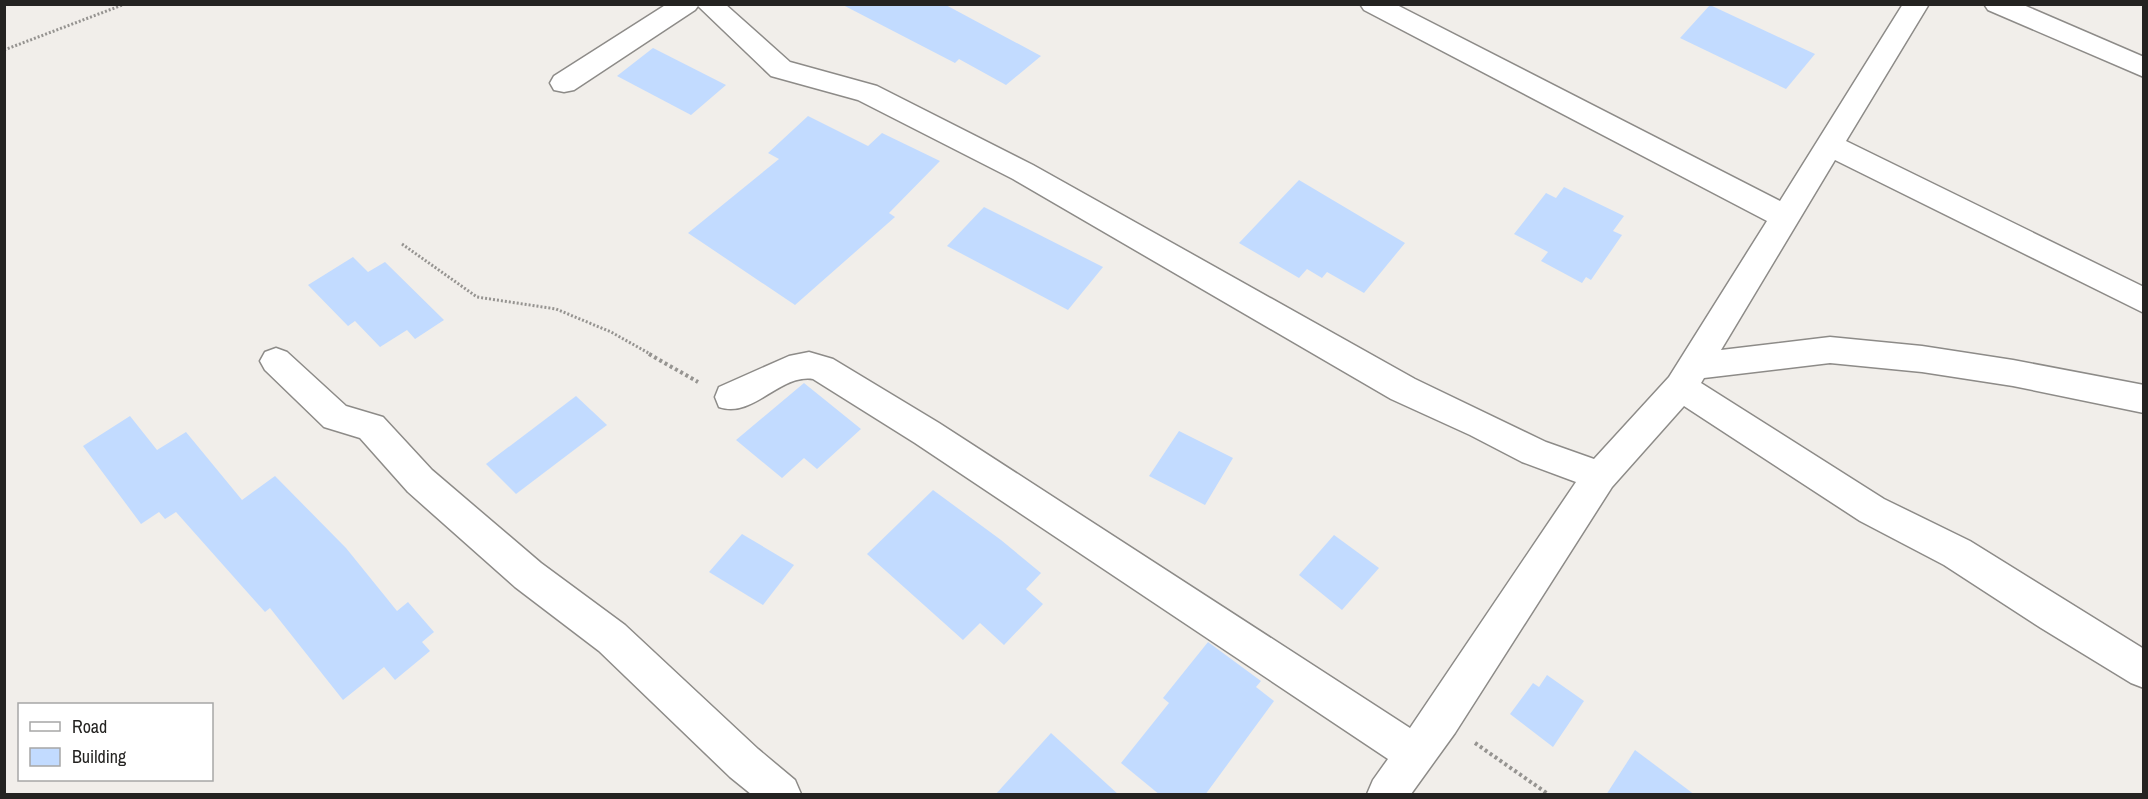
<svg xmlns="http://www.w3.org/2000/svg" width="2148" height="799" font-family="'Archivo Narrow',sans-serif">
<rect width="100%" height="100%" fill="#f1eeea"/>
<g fill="#c2dbff">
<path d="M 841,4 L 944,4 L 1041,56 L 1006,85 L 959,59 L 955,63 Z"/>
<path d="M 1710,5 L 1815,54 L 1786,89 L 1680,38 Z"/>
<path d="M 653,48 L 726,85 L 691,115 L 617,76 Z"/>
<path d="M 808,116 L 868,146 L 882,133 L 940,161 L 889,213 L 895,217 L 795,305 L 688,233 L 779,159 L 768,153 Z"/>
<path d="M 1299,180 L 1405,243 L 1364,293 L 1327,272 L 1322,278 L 1307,269 L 1299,278 L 1239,243 Z"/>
<path d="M 1564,187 L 1624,216 L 1613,231 L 1622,235 L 1591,280 L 1586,277 L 1582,283 L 1541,261 L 1548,252 L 1514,234 L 1546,193 L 1556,198 Z"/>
<path d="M 984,207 L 1026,228 L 1103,267 L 1068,310 L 947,246 Z"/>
<path d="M 353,257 L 368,272 L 385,262 L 444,320 L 415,339 L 407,330 L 380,347 L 355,321 L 348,326 L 308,285 Z"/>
<path d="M 804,383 L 861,429 L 817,469 L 804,458 L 782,478 L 736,440 Z"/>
<path d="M 576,396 L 607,425 L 516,494 L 486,464 Z"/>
<path d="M 130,416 L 157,450 L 186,432 L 242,500 L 275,476 L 346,548 L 397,611 L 408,602 L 434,632 L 422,642 L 430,651 L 395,680 L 384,667 L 343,700 L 270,608 L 265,612 L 176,512 L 165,519 L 159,512 L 141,524 L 83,446 Z"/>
<path d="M 1179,431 L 1233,458 L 1205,505 L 1149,476 Z"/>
<path d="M 933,490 L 1001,540 L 1041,573 L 1026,589 L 1043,604 L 1004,645 L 980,623 L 963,640 L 867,554 Z"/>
<path d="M 742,534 L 794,565 L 763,605 L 709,572 Z"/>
<path d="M 1334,535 L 1379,568 L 1342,610 L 1299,575 Z"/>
<path d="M 1208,642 L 1261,681 L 1256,687 L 1274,701 L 1205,795 L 1160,795 L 1121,763 L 1169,703 L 1163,698 Z"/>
<path d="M 1547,675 L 1584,701 L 1553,747 L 1510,714 L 1533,683 L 1539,687 Z"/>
<path d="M 1051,733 L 1119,795 L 995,795 Z"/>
<path d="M 1635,750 L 1695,795 L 1606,795 Z"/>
</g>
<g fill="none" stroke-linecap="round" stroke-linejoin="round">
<g stroke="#8d8b88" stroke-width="3">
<g id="street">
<path d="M 667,4 L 725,4 L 790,62 L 877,86 L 1033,165 L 1415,379 L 1546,442 L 1594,459 L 1669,377 L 1767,221 L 1364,10 L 1360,4 L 1395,4 L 1780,201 L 1903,4 L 1929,4 L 1846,141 L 2144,287 L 2144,313 L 1835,160 L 1721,350 L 1830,337 L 1922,346 L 2013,360 L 2144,385 L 2144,413 L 2013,386 L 1922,372 L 1830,363 L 1704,378 L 1701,383 L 1884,499 L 1970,541 L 2144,649 L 2144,688 L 2131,683 L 2041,628 L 1944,565 L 1860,521 L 1684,406 L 1612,487 L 1455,733 L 1411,794 L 1367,794 L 1373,780 L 1388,759 L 915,443 L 813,379 C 779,374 753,419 719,407 L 715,397 L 719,387 L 789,356 L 809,352 L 833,359 L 939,423 L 1410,728 L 1576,482 L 1522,462 L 1470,435 L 1391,399 L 1013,179 L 858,100 L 771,76 L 698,6 L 695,10 L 574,90 L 564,92 L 554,90 L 550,83 L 554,76 Z"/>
<path d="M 1984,4 L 2021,4 L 2144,57 L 2144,77 L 1988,10 Z"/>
<path d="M 276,348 L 287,352 L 346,406 L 383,417 L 432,470 L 541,563 L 625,625 L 758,749 L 795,780 L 801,794 L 751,794 L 730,777 L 599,651 L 515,587 L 408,492 L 360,438 L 324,427 L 265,370 L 260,361 L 265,352 Z"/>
</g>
</g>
<g stroke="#969491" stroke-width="3" stroke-dasharray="2 2" stroke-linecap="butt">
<path d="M 4,50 L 125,4"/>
<path d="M 402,244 L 477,297 L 556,309 L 611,332 L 652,355"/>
</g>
<g stroke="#969491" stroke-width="4" stroke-dasharray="3 3" stroke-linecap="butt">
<path d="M 649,354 L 698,382"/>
<path d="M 1475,743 L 1548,794"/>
</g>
<use href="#street" fill="#fff" fill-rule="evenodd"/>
</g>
<rect width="2148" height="799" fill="none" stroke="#242321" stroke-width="12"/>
<rect x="18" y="703" width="195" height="78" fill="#ffffff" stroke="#a7a7a6" stroke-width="1.5"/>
<rect x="30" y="722" width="30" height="9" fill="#ffffff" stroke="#a7a7a6" stroke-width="1.5"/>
<text x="72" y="733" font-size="18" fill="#242321">Road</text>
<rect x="30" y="748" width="30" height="18" fill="#c2dbff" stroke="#a7a7a6" stroke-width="1.5"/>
<text x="72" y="763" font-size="18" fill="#242321">Building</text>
</svg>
